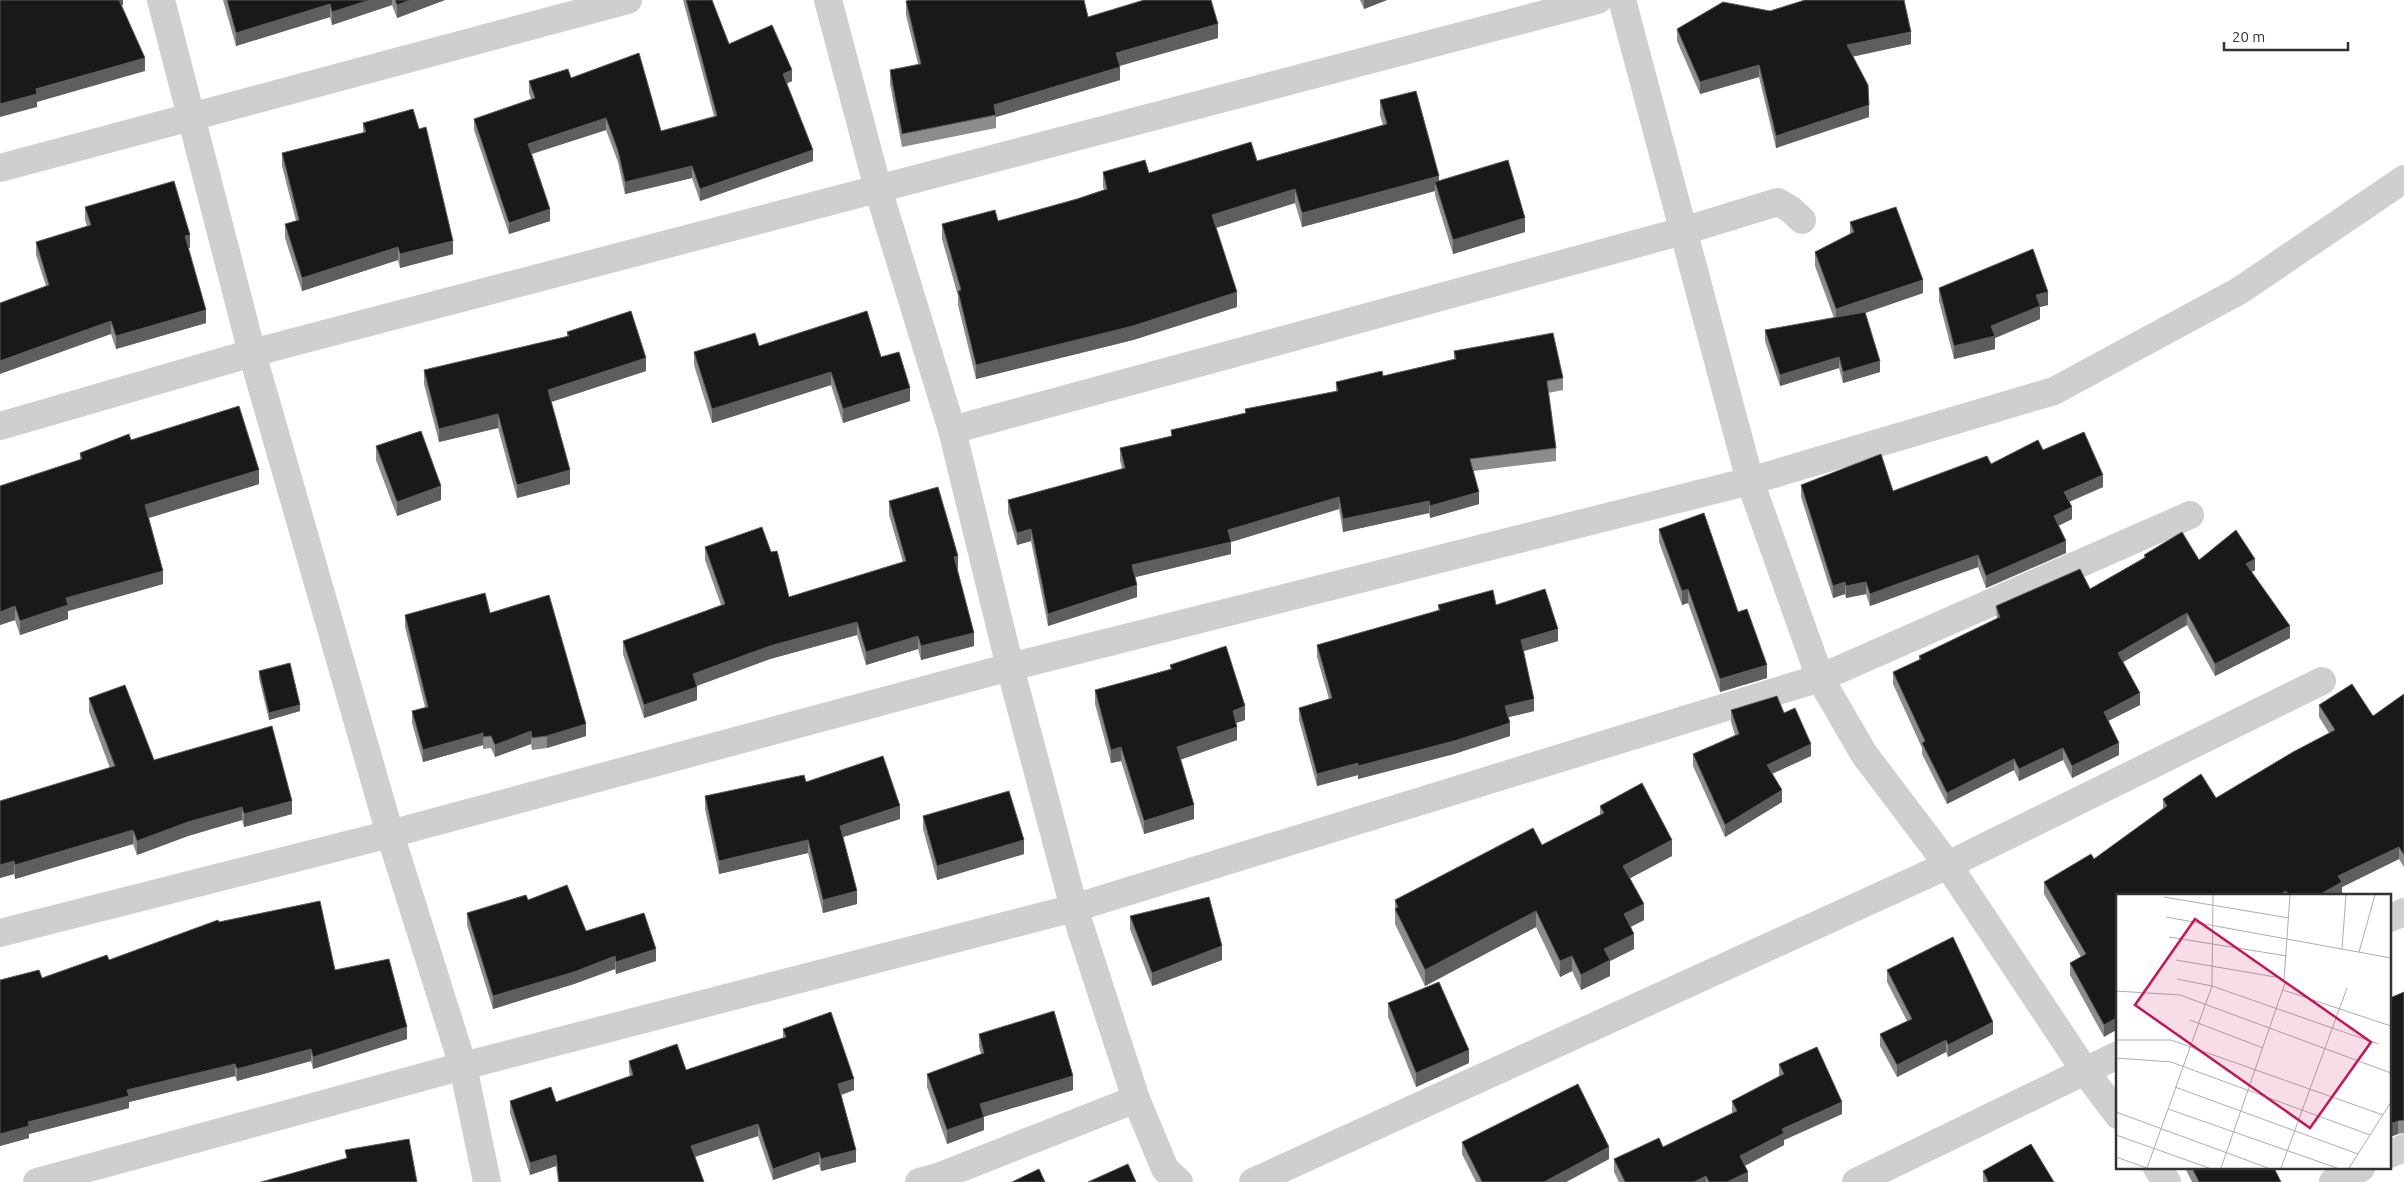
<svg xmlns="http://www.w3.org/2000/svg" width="2404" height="1182" font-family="Ubuntu,sans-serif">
<rect width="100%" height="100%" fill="#fff"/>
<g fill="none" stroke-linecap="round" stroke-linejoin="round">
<g stroke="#cfcfcf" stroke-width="28">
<path d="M 161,0 L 252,353 L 390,834 L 463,1066 L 487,1182"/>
<path d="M 828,0 L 878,189 L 952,430 L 1010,667 L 1074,908 L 1136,1099 L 1165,1169 L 1179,1182"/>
<path d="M 1622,0 L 1750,481 L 1820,678 L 1864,754 L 1948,865 L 2085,1071 L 2118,1115"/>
<path d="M 0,168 L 628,0"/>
<path d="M 0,426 L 252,353 L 1598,0"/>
<path d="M 952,430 L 1683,231 L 1778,202 L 1790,209 L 1802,220"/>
<path d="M 2390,918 L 2404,912"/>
<path d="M 0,933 L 390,834 L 1010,667 L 1750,481 L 2054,391 L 2239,291 L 2404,179"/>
<path d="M 2390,1154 L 2404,1148"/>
<path d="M 2157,1168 L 2167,1182"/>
<path d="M 37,1182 L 463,1066 L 1074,908 L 1820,678 L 2190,515"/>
<path d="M 919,1182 L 938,1177 L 1136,1099"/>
<path d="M 1253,1182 L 1948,865 L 2322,681"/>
<path d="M 1856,1182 L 2118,1055"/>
<path d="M 2333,1182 L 2361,1168"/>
</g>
</g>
<g fill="#8c8c8c">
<path d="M 223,0 L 445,0 L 397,18 L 392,5 L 332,25 L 330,17 L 236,46 Z"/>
<path d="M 683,0 L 712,0 L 729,44 L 792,81 L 786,84 L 813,161 L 700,201 L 692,178 L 625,194 L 618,162 L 606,130 L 532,154 L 550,221 L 509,234 L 474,130 L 474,119 L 531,99 L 529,93 L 529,81 L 571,78 L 661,131 L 714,116 Z"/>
<path d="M 1360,0 L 1387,0 L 1364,9 Z"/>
<path d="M 906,1 L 1088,17 L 1218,38 L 1119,65 L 1120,80 L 996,117 L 996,128 L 902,147 L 890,84 L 890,70 L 918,64 L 906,15 Z"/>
<path d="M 1677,29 L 1911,44 L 1852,56 L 1869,117 L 1776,148 L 1759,77 L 1700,94 L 1677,41 Z"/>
<path d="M 1380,100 L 1439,181 L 1525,232 L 1453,254 L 1435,195 L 1435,191 L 1302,227 L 1295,203 L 1216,228 L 1237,307 L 1133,340 L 976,379 L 958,305 L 958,296 L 942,239 L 942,224 L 998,221 L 1077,199 L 1104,190 L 1103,187 L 1103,172 L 1149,173 L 1257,161 L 1383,125 L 1380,115 Z"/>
<path d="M 363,123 L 453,254 L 400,268 L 398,260 L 302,291 L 285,238 L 285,224 L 296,221 L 282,166 L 282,153 L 363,133 Z"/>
<path d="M 85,207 L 190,248 L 188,248 L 206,323 L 116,349 L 111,334 L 46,286 L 36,255 L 36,242 L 87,226 L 85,220 Z"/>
<path d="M 1850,222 L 1923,293 L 1865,313 L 1880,372 L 1843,383 L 1839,368 L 1780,386 L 1765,341 L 1765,330 L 1834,318 L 1815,266 L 1815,252 L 1850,234 Z"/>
<path d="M 1939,288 L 2048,305 L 2040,307 L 2040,319 L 1995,338 L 1995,349 L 1954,359 L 1939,301 Z"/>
<path d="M 567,332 L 646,371 L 551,402 L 570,484 L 517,498 L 498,428 L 439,442 L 424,384 L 424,370 L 567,337 Z"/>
<path d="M 759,346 L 881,357 L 910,401 L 843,423 L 831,385 L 712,423 L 694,365 L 694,352 Z"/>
<path d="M 1454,351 L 1563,378 L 1563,390 L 1548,393 L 1556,448 L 1556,461 L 1473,471 L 1479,504 L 1430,518 L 1429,513 L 1343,532 L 1339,509 L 1231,542 L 1231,554 L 1135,577 L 1137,597 L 1048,626 L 1031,541 L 1017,545 L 1008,513 L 1008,500 L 1122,469 L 1120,460 L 1120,448 L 1171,436 L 1171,430 L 1245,413 L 1245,409 L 1336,391 L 1336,382 L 1383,376 L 1454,359 Z"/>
<path d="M 131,440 L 259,484 L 149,518 L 163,584 L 68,611 L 68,619 L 20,635 L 15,620 L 0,625 L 0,486 L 80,460 L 80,453 Z"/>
<path d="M 376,446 L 441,500 L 397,516 L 376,460 Z"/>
<path d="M 2043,450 L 2103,487 L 2069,502 L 2072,519 L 2058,526 L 2066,553 L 1986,588 L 1978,567 L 1870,606 L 1866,594 L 1846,598 L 1845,594 L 1833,598 L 1801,497 L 1801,485 L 1893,491 Z"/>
<path d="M 889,501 L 958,569 L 957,569 L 974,646 L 921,660 L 918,649 L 866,665 L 857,635 L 770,659 L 697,686 L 697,700 L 644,718 L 623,654 L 623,641 L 721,605 L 705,560 L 705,547 L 771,552 L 789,597 L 903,562 L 889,515 Z"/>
<path d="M 1659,529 L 1738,612 L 1767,678 L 1720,692 L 1688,603 L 1682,605 L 1659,542 Z"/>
<path d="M 2144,555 L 2199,560 L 2255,570 L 2252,572 L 2290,638 L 2215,676 L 2187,625 L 2123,662 L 2140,705 L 2108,721 L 2119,755 L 2072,778 L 2063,760 L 2019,781 L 2014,770 L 1947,804 L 1922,754 L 1922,748 L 1893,684 L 1893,672 L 1919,660 L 1919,656 L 1997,619 L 1996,606 L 2090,589 L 2144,558 Z"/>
<path d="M 1438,605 L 1496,605 L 1558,641 L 1524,651 L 1534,711 L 1509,717 L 1510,736 L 1454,754 L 1358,779 L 1358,775 L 1317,786 L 1299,720 L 1299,708 L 1329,699 L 1317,657 L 1317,645 L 1438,611 Z"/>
<path d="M 490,613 L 586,736 L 547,748 L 532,750 L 531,744 L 495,757 L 491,748 L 483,749 L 483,745 L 423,762 L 412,723 L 412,711 L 425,707 L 405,627 L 405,615 Z"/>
<path d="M 1170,665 L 1245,720 L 1236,723 L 1237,740 L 1180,759 L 1194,819 L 1144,834 L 1121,761 L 1111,763 L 1095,704 L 1095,690 L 1170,669 Z"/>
<path d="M 259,671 L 300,711 L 269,720 L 259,678 Z"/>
<path d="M 2404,694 L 2404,867 L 2399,859 L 2342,887 L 2342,894 L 2339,896 L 2118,896 L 2104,1037 L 2070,975 L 2070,963 L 2081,957 L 2044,894 L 2044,882 L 2094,859 L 2163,809 L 2163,799 L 2216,798 L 2329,733 L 2319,717 L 2319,705 L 2373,716 Z"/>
<path d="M 89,698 L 154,760 L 292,814 L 244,827 L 242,820 L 188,836 L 137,855 L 133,844 L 15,879 L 14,874 L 0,878 L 0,801 L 110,768 L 89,712 Z"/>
<path d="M 1731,710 L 1784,713 L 1811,756 L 1772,774 L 1782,802 L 1725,837 L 1693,766 L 1693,754 L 1735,735 L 1731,722 Z"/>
<path d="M 806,782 L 900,819 L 843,837 L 857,904 L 823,913 L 808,853 L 719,874 L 705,809 L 705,796 Z"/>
<path d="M 1600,806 L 1672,856 L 1630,878 L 1644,920 L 1631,927 L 1634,949 L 1610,961 L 1610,976 L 1581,990 L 1572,971 L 1560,977 L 1536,927 L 1425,986 L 1395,924 L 1395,900 L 1542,845 L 1600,815 Z"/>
<path d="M 923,816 L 1024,854 L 937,880 L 923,829 Z"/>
<path d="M 528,900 L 586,931 L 656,961 L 616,974 L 615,969 L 574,984 L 493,1009 L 467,925 L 467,913 Z"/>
<path d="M 1130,916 L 1222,960 L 1152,986 L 1130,929 Z"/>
<path d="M 219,922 L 335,970 L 407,1039 L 313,1069 L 311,1061 L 237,1081 L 235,1076 L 129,1102 L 129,1108 L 29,1134 L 29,1138 L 0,1146 L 42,978 L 109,960 Z"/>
<path d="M 1887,970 L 1993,1034 L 1948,1057 L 1946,1052 L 1897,1077 L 1880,1046 L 1880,1034 L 1907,1021 L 1887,982 Z"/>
<path d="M 2404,992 L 2404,1133 L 2398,1134 L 2390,1137 L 2390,998 Z"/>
<path d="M 1388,1003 L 1469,1063 L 1416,1087 L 1388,1017 Z"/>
<path d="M 783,1029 L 854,1090 L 841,1095 L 856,1162 L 821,1171 L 819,1164 L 773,1180 L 758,1136 L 695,1157 L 704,1182 L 558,1182 L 556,1166 L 530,1175 L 510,1113 L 510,1101 L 556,1102 L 630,1076 L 629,1072 L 629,1061 L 686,1070 L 783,1038 Z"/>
<path d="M 979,1034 L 1073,1090 L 984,1116 L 984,1130 L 947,1144 L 927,1087 L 927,1074 L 981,1054 L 979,1047 Z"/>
<path d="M 1779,1064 L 1842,1114 L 1784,1140 L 1784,1145 L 1745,1166 L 1748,1182 L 1619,1182 L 1614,1172 L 1614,1159 L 1663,1147 L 1732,1113 L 1732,1101 L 1779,1076 Z"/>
<path d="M 1462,1142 L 1609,1159 L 1566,1182 L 1476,1182 L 1462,1154 Z"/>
<path d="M 2185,1168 L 2274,1168 L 2281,1182 L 2192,1182 Z"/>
<path d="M 1983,1171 L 2054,1182 L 1983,1182 Z"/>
</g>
<g fill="#5e5e5e">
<path d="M 116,0 L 123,0 L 123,5 L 116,7 Z"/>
<path d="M 370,0 L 392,0 L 392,5 L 332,25 L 332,12 Z"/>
<path d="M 411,0 L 445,0 L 397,18 L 397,5 Z"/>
<path d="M 1364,0 L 1387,0 L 1364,9 Z"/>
<path d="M 330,4 L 330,17 L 236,46 L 236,33 Z"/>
<path d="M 1218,24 L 1218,38 L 1116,67 L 1116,53 Z"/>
<path d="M 1911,32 L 1911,44 L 1847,58 L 1847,45 Z"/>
<path d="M 145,58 L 145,71 L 37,102 L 37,107 L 0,117 L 0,104 L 36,89 Z"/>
<path d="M 1759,65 L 1759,77 L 1700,94 L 1700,82 Z"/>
<path d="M 1120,67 L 1120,80 L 996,117 L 994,105 Z"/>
<path d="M 792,70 L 792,81 L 783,85 L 783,74 Z"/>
<path d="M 1869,105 L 1869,117 L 1776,148 L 1776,136 Z"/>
<path d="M 606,118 L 606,130 L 528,155 L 528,144 Z"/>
<path d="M 813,150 L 813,161 L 700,201 L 700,189 Z"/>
<path d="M 692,166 L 692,178 L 625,194 L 625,182 Z"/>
<path d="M 1439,176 L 1439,190 L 1435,182 L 1435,191 L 1302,227 L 1302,213 Z"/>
<path d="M 1295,189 L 1295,203 L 1212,229 L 1212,215 Z"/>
<path d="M 550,209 L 550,221 L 509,234 L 509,223 Z"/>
<path d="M 1525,218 L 1525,232 L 1453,254 L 1453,240 Z"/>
<path d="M 190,235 L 190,248 L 185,249 L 185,236 Z"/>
<path d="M 453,241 L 453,254 L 400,268 L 400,254 Z"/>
<path d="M 398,247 L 398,260 L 302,291 L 302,278 Z"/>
<path d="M 1923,280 L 1923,293 L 1836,323 L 1836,309 Z"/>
<path d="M 1237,292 L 1237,307 L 1133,340 L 976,379 L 976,365 Z"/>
<path d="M 2048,292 L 2048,305 L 2040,307 L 2040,319 L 1995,338 L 1995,349 L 1954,359 L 1954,346 L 1991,326 L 2036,295 Z"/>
<path d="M 206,310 L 206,323 L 116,349 L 116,336 Z"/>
<path d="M 111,321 L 111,334 L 0,374 L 0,361 Z"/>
<path d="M 1839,357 L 1839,368 L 1780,386 L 1780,375 Z"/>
<path d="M 646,358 L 646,371 L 548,403 L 548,390 Z"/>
<path d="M 1880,361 L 1880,372 L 1843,383 L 1843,372 Z"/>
<path d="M 831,372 L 831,385 L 712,423 L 712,409 Z"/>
<path d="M 910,388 L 910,401 L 843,423 L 843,409 Z"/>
<path d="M 498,414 L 498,428 L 439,442 L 439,429 Z"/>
<path d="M 259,470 L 259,484 L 145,519 L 145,505 Z"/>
<path d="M 570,470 L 570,484 L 517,498 L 517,485 Z"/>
<path d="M 2103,475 L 2103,487 L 2064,504 L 2064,492 Z"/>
<path d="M 441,486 L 441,500 L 397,516 L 397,502 Z"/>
<path d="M 1479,492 L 1479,504 L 1430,518 L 1430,506 Z"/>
<path d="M 1339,497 L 1339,509 L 1231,542 L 1231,554 L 1132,578 L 1132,565 L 1228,530 Z"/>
<path d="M 1429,501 L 1429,513 L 1343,532 L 1343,519 Z"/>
<path d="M 2072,507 L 2072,519 L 2054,528 L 2054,516 Z"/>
<path d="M 1031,529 L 1031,541 L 1017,545 L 1017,533 Z"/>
<path d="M 2066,541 L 2066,553 L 1986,588 L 1986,576 Z"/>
<path d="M 1978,555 L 1978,567 L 1870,606 L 1870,594 Z"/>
<path d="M 958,556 L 958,569 L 954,570 L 954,557 Z"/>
<path d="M 2255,559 L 2255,570 L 2246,575 L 2246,564 Z"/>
<path d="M 163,571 L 163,584 L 68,611 L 68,619 L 20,635 L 20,621 L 66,598 Z"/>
<path d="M 1845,582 L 1845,594 L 1833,598 L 1833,586 Z"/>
<path d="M 1866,582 L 1866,594 L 1846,598 L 1846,586 Z"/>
<path d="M 1137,585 L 1137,597 L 1048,626 L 1048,614 Z"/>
<path d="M 1688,589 L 1688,603 L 1682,605 L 1682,591 Z"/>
<path d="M 15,606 L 15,620 L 0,625 L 0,612 Z"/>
<path d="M 2187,613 L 2187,625 L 2118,665 L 2118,653 Z"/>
<path d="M 857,622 L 857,635 L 770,659 L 693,687 L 693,674 L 770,646 Z"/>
<path d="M 2290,626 L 2290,638 L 2215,676 L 2215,664 Z"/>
<path d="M 1558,629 L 1558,641 L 1521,652 L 1521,640 Z"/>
<path d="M 974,633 L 974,646 L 921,660 L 921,646 Z"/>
<path d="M 918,636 L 918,649 L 866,665 L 866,652 Z"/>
<path d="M 1767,665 L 1767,678 L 1720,692 L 1720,679 Z"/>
<path d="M 697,687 L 697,700 L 644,718 L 644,705 Z"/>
<path d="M 2140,693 L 2140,705 L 2104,723 L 2104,712 Z"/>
<path d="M 1534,699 L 1534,711 L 1505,718 L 1505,706 Z"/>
<path d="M 300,705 L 300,711 L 269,720 L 269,713 Z"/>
<path d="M 1245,706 L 1245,720 L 1233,724 L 1233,711 Z"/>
<path d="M 1510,723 L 1510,736 L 1454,754 L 1358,779 L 1358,766 Z"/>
<path d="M 586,724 L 586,736 L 547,748 L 547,736 Z"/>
<path d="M 1237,727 L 1237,740 L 1177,761 L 1177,747 Z"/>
<path d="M 531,731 L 531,744 L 495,757 L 495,745 Z"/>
<path d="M 483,733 L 483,745 L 423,762 L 423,750 Z"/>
<path d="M 2119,743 L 2119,755 L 2072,778 L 2072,766 Z"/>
<path d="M 1811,744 L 1811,756 L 1767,776 L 1767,765 Z"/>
<path d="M 1121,747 L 1121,761 L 1111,763 L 1111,750 Z"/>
<path d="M 2063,748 L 2063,760 L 2019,781 L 2019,769 Z"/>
<path d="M 2014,759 L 2014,770 L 1947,804 L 1947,793 Z"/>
<path d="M 1358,763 L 1358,775 L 1317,786 L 1317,774 Z"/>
<path d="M 1782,790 L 1782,802 L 1725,837 L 1725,825 Z"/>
<path d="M 292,801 L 292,814 L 244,827 L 244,814 Z"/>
<path d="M 1194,805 L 1194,819 L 1144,834 L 1144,821 Z"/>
<path d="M 900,806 L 900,819 L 840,838 L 840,826 Z"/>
<path d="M 242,807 L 242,820 L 188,836 L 137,855 L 137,841 L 188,822 Z"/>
<path d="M 133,830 L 133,844 L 15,879 L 15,865 Z"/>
<path d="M 808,840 L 808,853 L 719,874 L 719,861 Z"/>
<path d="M 1024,840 L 1024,854 L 937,880 L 937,866 Z"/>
<path d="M 1672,840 L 1672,856 L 1623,882 L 1623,866 Z"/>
<path d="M 2399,847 L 2399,859 L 2342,887 L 2342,894 L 2339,896 L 2317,896 L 2338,876 Z"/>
<path d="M 14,861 L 14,874 L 0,878 L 0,865 Z"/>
<path d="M 857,891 L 857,904 L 823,913 L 823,900 Z"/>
<path d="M 2286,891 L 2286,896 L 2277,896 Z"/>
<path d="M 1644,904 L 1644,920 L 1624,930 L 1624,914 Z"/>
<path d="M 1536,911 L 1536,927 L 1425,986 L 1425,970 Z"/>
<path d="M 1634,934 L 1634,949 L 1610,961 L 1610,976 L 1581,990 L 1581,975 L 1604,949 Z"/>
<path d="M 1222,946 L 1222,960 L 1152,986 L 1152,973 Z"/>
<path d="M 656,949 L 656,961 L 616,974 L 616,962 Z"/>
<path d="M 615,956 L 615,969 L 574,984 L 493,1009 L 493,996 Z"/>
<path d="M 1572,956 L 1572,971 L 1560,977 L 1560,961 Z"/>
<path d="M 2118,1017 L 2118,1029 L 2104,1037 L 2104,1025 Z"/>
<path d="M 1993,1022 L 1993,1034 L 1948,1057 L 1948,1045 Z"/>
<path d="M 407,1027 L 407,1039 L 313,1069 L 313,1057 Z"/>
<path d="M 1946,1040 L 1946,1052 L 1897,1077 L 1897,1065 Z"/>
<path d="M 311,1049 L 311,1061 L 237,1081 L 237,1069 Z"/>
<path d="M 1469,1050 L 1469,1063 L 1416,1087 L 1416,1073 Z"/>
<path d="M 235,1064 L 235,1076 L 129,1102 L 129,1108 L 29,1134 L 29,1138 L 0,1146 L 0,1134 L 28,1122 L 127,1090 Z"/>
<path d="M 1073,1076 L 1073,1090 L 980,1118 L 980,1104 Z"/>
<path d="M 854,1079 L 854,1090 L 838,1096 L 838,1084 Z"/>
<path d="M 1842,1102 L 1842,1114 L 1784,1140 L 1784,1145 L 1740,1168 L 1740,1156 L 1782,1129 Z"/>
<path d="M 984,1117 L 984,1130 L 947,1144 L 947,1130 Z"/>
<path d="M 2398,1121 L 2398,1134 L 2390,1137 L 2390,1124 Z"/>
<path d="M 758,1124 L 758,1136 L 691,1158 L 691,1146 Z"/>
<path d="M 1609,1147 L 1609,1159 L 1566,1182 L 1544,1182 Z"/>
<path d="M 856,1150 L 856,1162 L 821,1171 L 821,1159 Z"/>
<path d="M 819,1152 L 819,1164 L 773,1180 L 773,1169 Z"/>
<path d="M 556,1155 L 556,1166 L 530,1175 L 530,1163 Z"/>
<path d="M 1748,1172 L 1748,1182 L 1727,1182 Z"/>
<path d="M 1706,1176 L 1706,1182 L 1694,1182 Z"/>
</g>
<g fill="#191919" stroke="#5e5e5e">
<path d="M 0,0 L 119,0 L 145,58 L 36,89 L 37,94 L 0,104 Z"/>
<path d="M 227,0 L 370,0 L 332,12 L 330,4 L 236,33 Z"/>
<path d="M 395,0 L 411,0 L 397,5 Z"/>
<path d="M 686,0 L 712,0 L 729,44 L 772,25 L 792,70 L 783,74 L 813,150 L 700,189 L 692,166 L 625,182 L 618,151 L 606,118 L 528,144 L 550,209 L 509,223 L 474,119 L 535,98 L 529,81 L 568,69 L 571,78 L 639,53 L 661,131 L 717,116 Z"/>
<path d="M 911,0 L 1084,0 L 1088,17 L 1144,0 L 1211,0 L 1218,24 L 1116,53 L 1120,67 L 994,105 L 996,115 L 902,134 L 890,70 L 921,64 L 906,1 Z"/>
<path d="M 1805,0 L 1904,0 L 1911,32 L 1847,45 L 1868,85 L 1869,105 L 1776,136 L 1759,65 L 1700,82 L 1677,29 L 1723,2 L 1770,11 Z"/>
<path d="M 1416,91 L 1439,176 L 1302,213 L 1295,189 L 1212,215 L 1237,292 L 1133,326 L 976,365 L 958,291 L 961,290 L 942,224 L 995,210 L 998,221 L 1077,199 L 1107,189 L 1103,172 L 1145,160 L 1149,173 L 1251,142 L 1257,161 L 1387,124 L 1380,100 Z"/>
<path d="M 413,109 L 419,129 L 426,127 L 453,241 L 400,254 L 398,247 L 302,278 L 285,224 L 299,220 L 282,153 L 366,132 L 363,123 Z"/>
<path d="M 1508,160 L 1525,218 L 1453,240 L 1435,182 Z"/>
<path d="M 174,181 L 190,235 L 185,236 L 206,310 L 116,336 L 111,321 L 0,361 L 0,303 L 49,285 L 36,242 L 91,225 L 85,207 Z"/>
<path d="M 1896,207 L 1923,280 L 1836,309 L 1815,252 L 1854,232 L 1850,222 Z"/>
<path d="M 2033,249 L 2048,292 L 2036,295 L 2040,306 L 1991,326 L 1995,336 L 1954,346 L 1939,288 Z"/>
<path d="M 631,311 L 646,358 L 548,390 L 570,470 L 517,485 L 498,414 L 439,429 L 424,370 L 569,336 L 567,332 Z"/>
<path d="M 867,311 L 881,357 L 899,352 L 910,388 L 843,409 L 831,372 L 712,409 L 694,352 L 755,333 L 759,346 Z"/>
<path d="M 1865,312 L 1880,361 L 1843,372 L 1839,357 L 1780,375 L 1765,330 Z"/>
<path d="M 1553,333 L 1563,378 L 1547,381 L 1556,448 L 1470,459 L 1479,492 L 1430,506 L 1429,501 L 1343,519 L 1339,497 L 1228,530 L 1231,542 L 1132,565 L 1137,585 L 1048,614 L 1031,529 L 1017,533 L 1008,500 L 1125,468 L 1120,448 L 1172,436 L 1171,430 L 1246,413 L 1245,409 L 1338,391 L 1336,382 L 1382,371 L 1383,376 L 1456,359 L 1454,351 Z"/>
<path d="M 239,406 L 259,470 L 145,505 L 163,571 L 66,598 L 68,605 L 20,621 L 15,606 L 0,612 L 0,486 L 82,459 L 80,453 L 129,434 L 131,440 Z"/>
<path d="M 421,431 L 441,486 L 397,502 L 376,446 Z"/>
<path d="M 2084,432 L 2103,475 L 2064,492 L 2072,507 L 2054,516 L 2066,541 L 1986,576 L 1978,555 L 1870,594 L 1866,582 L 1846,586 L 1845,582 L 1833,586 L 1801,485 L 1881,454 L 1893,491 L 1987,456 L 1991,464 L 2038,440 L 2043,450 Z"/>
<path d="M 938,487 L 958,556 L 954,557 L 974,633 L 921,646 L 918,636 L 866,652 L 857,622 L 770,646 L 693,674 L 697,687 L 644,705 L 623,641 L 725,604 L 705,547 L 762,527 L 771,552 L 777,551 L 789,597 L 906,561 L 889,501 Z"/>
<path d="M 1704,513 L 1738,612 L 1747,609 L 1767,665 L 1720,679 L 1688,589 L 1682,591 L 1659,529 Z"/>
<path d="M 2236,530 L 2255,559 L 2246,564 L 2290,626 L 2215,664 L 2187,613 L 2118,653 L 2140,693 L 2104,712 L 2119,743 L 2072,766 L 2063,748 L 2019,769 L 2014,759 L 1947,793 L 1922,743 L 1925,741 L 1893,672 L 1921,659 L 1919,656 L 2000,617 L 1996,606 L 2080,569 L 2090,589 L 2146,557 L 2144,555 L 2182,532 L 2199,560 Z"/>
<path d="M 1545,589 L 1558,629 L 1521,640 L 1534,699 L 1505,706 L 1510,723 L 1454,741 L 1358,766 L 1358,763 L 1317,774 L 1299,708 L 1332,698 L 1317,645 L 1440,610 L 1438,605 L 1493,590 L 1496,605 Z"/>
<path d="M 485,593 L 490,613 L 549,595 L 586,724 L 547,736 L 532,738 L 531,731 L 495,745 L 491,736 L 483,737 L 483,733 L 423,750 L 412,711 L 428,707 L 405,615 Z"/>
<path d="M 1226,646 L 1245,706 L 1233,711 L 1237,727 L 1177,747 L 1194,805 L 1144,821 L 1121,747 L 1111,750 L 1095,690 L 1172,669 L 1170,665 Z"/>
<path d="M 290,663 L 300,705 L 269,713 L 259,671 Z"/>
<path d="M 2352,684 L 2373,716 L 2404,694 L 2404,855 L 2399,847 L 2338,876 L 2342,882 L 2317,896 L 2289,896 L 2286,891 L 2277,896 L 2118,896 L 2118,1017 L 2104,1025 L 2070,963 L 2086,954 L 2044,882 L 2091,854 L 2094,859 L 2167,806 L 2163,799 L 2201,774 L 2216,798 L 2293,752 L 2335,730 L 2319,705 Z"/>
<path d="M 125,685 L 154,760 L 272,726 L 292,801 L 244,814 L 242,807 L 188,822 L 137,841 L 133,830 L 15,865 L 14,861 L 0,865 L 0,801 L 115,766 L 89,698 Z"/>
<path d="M 1777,696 L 1784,713 L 1795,708 L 1811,744 L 1767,765 L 1782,790 L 1725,825 L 1693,754 L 1739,734 L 1731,710 Z"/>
<path d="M 883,756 L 900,806 L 840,826 L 857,891 L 823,900 L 808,840 L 719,861 L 705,796 L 804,775 L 806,782 Z"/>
<path d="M 1642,783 L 1672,840 L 1623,866 L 1644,904 L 1624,914 L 1634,934 L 1604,949 L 1610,960 L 1581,975 L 1572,956 L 1560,961 L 1536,911 L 1425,970 L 1395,909 L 1398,907 L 1395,900 L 1533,828 L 1542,845 L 1604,813 L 1600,806 Z"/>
<path d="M 1009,791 L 1024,840 L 937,866 L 923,816 Z"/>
<path d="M 567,885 L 586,931 L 644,913 L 656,949 L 616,962 L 615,956 L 574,972 L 493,996 L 467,913 L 526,895 L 528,900 Z"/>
<path d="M 1209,897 L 1222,946 L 1152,973 L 1130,916 Z"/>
<path d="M 320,901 L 335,970 L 389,959 L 407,1027 L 313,1057 L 311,1049 L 237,1069 L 235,1064 L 127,1090 L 129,1096 L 28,1122 L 29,1126 L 0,1134 L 0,980 L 39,970 L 42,978 L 107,955 L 109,960 L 218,920 L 219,922 Z"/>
<path d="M 1953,937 L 1993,1022 L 1948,1045 L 1946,1040 L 1897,1065 L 1880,1034 L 1912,1019 L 1887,970 Z"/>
<path d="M 1439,982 L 1469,1050 L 1416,1073 L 1388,1003 Z"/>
<path d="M 2404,992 L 2404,1120 L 2398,1121 L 2390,1124 L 2390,998 Z"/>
<path d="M 1054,1011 L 1073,1076 L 980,1104 L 984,1117 L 947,1130 L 927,1074 L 984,1053 L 979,1034 Z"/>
<path d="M 831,1012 L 854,1079 L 838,1084 L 856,1150 L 821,1159 L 819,1152 L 773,1169 L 758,1124 L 691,1146 L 704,1182 L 559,1182 L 556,1155 L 530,1163 L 510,1101 L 551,1087 L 556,1102 L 633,1075 L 629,1061 L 677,1044 L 686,1070 L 786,1037 L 783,1029 Z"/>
<path d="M 1817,1047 L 1842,1102 L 1782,1129 L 1784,1133 L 1740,1156 L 1748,1172 L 1727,1182 L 1709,1182 L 1706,1176 L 1694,1182 L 1625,1182 L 1614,1159 L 1659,1138 L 1663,1147 L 1737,1111 L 1732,1101 L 1784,1074 L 1779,1064 Z"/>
<path d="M 1578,1084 L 1609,1147 L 1544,1182 L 1482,1182 L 1462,1142 Z"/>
<path d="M 409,1139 L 417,1182 L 261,1182 L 347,1158 L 345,1150 Z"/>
<path d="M 2031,1144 L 2054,1182 L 1986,1182 L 1988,1181 L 1983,1171 Z"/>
<path d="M 1128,1164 L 1136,1182 L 1088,1182 Z"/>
<path d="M 2192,1168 L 2274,1168 L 2281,1182 L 2199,1182 Z"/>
<path d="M 1039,1169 L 1045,1182 L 1012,1182 Z"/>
</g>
<g transform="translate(2116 894)">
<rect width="275" height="275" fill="#fff"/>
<path fill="none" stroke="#adadad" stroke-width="1" d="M 48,3 L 173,24M 50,23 L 275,64M 53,43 L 171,62M 226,55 L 230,1M 243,58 L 259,1M 60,66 L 165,84 L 169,89 L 105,274M 61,85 L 96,92 L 262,150M 168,86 L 174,1M 167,96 L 275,132M 0,97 L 64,101 L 275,179M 74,126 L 147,154M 0,146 L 55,146 L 267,221M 0,164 L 55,168 L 254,241M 59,193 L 242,260M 52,215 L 221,274M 0,218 L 152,274M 0,241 L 93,274M 0,263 L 31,274M 31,274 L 96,92 L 97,1M 165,274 L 231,94M 233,274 L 275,208"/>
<path fill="#c2185b" fill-opacity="0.15" stroke="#c2185b" stroke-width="2.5" d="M 79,25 L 255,148 L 194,234 L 19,111 Z"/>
<rect width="275" height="275" fill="none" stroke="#323232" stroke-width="2.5"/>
</g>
<path d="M2224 42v8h124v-8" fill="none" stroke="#323232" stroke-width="2.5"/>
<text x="2232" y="42" font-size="15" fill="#323232" stroke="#ffffff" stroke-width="4" paint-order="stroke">20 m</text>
</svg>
